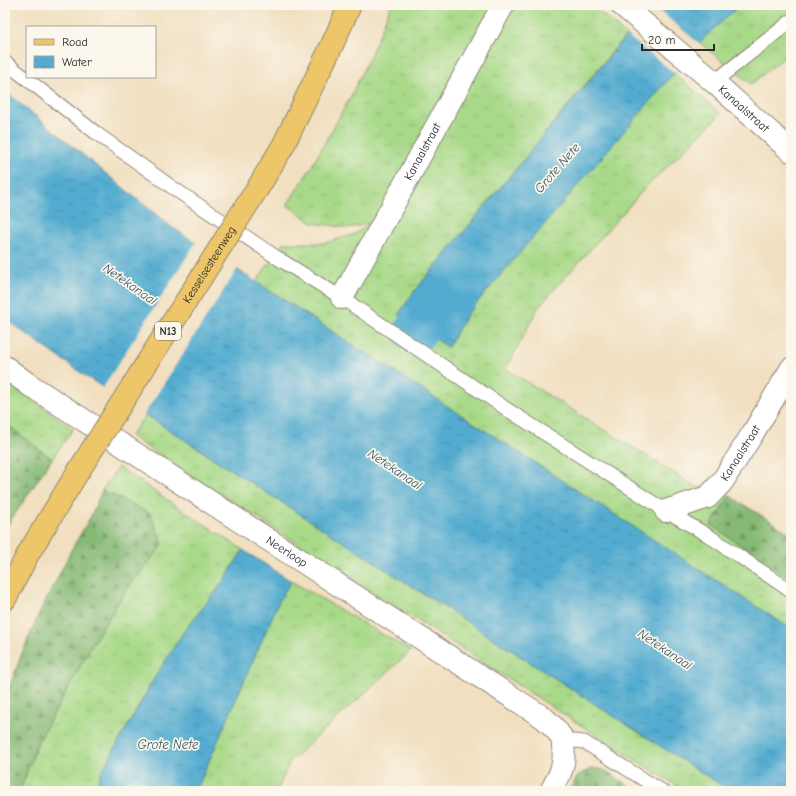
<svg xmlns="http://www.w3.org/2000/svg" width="796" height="796" font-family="'Comic Neue',sans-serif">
<defs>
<pattern id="grass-tufts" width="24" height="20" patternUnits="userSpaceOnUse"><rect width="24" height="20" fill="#a8d988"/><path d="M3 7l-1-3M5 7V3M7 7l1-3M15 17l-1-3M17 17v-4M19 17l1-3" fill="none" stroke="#91ba76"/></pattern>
<pattern id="forest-firs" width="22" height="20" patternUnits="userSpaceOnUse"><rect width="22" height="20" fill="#86b974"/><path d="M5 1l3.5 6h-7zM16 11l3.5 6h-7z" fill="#6e975f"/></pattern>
<pattern id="water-ripples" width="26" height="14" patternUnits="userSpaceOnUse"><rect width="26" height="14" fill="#53acd0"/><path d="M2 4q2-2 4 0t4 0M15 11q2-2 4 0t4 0" fill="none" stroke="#458ca9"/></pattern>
</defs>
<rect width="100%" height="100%" fill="#fbf7ec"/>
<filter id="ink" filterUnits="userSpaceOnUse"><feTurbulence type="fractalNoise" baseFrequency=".025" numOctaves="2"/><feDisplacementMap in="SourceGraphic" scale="8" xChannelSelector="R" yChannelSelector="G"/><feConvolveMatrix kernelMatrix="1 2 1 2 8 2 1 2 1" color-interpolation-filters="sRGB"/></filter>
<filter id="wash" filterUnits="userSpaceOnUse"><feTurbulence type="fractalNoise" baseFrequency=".012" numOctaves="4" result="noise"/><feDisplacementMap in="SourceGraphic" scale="16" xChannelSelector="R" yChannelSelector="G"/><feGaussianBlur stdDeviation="0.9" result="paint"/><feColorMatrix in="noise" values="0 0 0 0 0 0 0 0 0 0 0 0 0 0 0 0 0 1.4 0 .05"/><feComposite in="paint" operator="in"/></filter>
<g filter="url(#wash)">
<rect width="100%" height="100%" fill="#f1dfc0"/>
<g fill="url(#grass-tufts)" stroke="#6a825a">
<path d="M 391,5 L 591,5 L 626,35 L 413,293 L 399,314 L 447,347 L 468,313 L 674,73 L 721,114 L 646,187 L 538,308 L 506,369 L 695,486 L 730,496 L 711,525 L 791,579 L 791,629 L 256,282 L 283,243 L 325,243 L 355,234 L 371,223 L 348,228 L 313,223 L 287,205 L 309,171 L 350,98 L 376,43 Z"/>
<path d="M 740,5 L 791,5 L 791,52 L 751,84 L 700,43 L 706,36 Z"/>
<path d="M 5,380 L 73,429 L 52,459 L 5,423 Z"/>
<path d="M 146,415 L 730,791 L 685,791 L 610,744 L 130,436 Z"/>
<path d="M 118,467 L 243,550 L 220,586 L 185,630 L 158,672 L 101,773 L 95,791 L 20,791 L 37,744 L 97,636 L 127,589 L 151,514 L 102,490 Z"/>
<path d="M 291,581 L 411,651 L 290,761 L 277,791 L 196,791 L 279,601 Z"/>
</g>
<g fill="url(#forest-firs)" stroke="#587250">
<path d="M 5,423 L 52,459 L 5,529 Z"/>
<path d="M 102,490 L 151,514 L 163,545 L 127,589 L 97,636 L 37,744 L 20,791 L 5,791 L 5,699 L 21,656 L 37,618 L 73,547 L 91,516 Z"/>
<path d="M 730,496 L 791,534 L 791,579 L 711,525 Z"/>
<path d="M 593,768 L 605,770 L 637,791 L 568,791 L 572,784 L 580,774 Z"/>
</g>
<g fill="url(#water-ripples)" stroke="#3f6c7e">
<path d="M 652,5 L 740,5 L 706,36 L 468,313 L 448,347 L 399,314 L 413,293 Z"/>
<path d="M 5,91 L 170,226 L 791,629 L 791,791 L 730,791 L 87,377 L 5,319 Z"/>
<path d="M 243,550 L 291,581 L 279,601 L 196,791 L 95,791 L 101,773 L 158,672 L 185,630 L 220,586 Z"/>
</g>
<g fill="#f1dfc0">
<path d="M 649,5 L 652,5 L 701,45 L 676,74 L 625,34 Z"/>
<path d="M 197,241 L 238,268 L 143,416 L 102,389 Z"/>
</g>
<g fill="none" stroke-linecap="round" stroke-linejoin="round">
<path stroke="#53acd0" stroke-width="43" d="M 415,332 L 457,283"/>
</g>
</g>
<g filter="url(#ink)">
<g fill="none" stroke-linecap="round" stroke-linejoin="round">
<g stroke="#8e8576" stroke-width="15">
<g id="lane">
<path d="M 5,62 L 96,133 L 176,190 L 279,259 L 342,298 L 508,410 L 666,511 L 709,536 L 791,591"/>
<path d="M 714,82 L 791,21"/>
<path d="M 563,740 L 584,742 L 662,791"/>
</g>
</g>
<g stroke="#8e8576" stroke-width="24">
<g id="street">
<path id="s1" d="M 622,5 L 714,82 L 791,151"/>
<path id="s2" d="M 342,298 L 503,5"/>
<path id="s3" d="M 5,367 L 28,384 L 544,718 C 549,723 555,727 559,734 C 562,737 563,741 563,746 C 566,764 560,775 551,791"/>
<path id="s4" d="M 666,511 L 708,497 L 722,482 L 753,433 L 791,369"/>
</g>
</g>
<g stroke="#8e8576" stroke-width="24">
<g id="primary">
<path d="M 259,186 L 283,146 L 332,45 L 350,5"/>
<path d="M 5,599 L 28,554 L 76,475"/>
</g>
</g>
<use href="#lane" stroke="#fff" stroke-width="13"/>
<use href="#street" stroke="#fff" stroke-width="22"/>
<use href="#primary" stroke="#ecc669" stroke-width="22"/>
<g stroke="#8e8576" stroke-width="24" stroke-linecap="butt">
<g id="primary-bridge">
<path id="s5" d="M 76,475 L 259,186"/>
</g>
</g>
<use href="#primary-bridge" stroke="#ecc669" stroke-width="22"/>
</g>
</g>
<g text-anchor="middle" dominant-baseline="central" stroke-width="3.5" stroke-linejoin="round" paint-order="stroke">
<rect fill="#fbf7ec" stroke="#696865" stroke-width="1" x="155" y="322" width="26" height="18" rx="3"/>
<g font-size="11" font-weight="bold" fill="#2b2b2b">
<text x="168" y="331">N13</text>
</g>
<g font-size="12" fill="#2b2b2b" stroke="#fbf7ec">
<text stroke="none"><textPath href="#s1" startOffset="160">Kanaalstraat</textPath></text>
<text stroke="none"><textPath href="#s2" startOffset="167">Kanaalstraat</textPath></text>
<text stroke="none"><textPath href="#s5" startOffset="249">Kesselsesteenweg</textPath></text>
<text stroke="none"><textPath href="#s4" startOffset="99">Kanaalstraat</textPath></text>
<text stroke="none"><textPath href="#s3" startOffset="337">Neerloop</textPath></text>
</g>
<g font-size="13" font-style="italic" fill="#395865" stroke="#fbf7ec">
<text transform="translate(557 168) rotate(-49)">Grote Nete</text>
<text transform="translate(130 284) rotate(35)">Netekanaal</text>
<text transform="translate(395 469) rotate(34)">Netekanaal</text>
<text transform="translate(665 649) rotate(34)">Netekanaal</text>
<text x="168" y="744">Grote Nete</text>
</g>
</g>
<rect width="796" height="796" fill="none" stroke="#fbf7ec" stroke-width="20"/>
<rect x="26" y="26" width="130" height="52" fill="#fbf7ec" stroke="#a8a59f"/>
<rect x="34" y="39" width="20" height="6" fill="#ecc669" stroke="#a8a59f"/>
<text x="62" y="46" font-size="12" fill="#2b2b2b">Road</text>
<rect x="34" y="56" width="20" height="12" fill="url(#water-ripples)" stroke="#a8a59f"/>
<text x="62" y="66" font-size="12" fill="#2b2b2b">Water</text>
<path d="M642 44v6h72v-6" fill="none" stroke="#2b2b2b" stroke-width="2"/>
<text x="648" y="44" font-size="12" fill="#2b2b2b" stroke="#fbf7ec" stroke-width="3" paint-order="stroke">20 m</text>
</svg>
